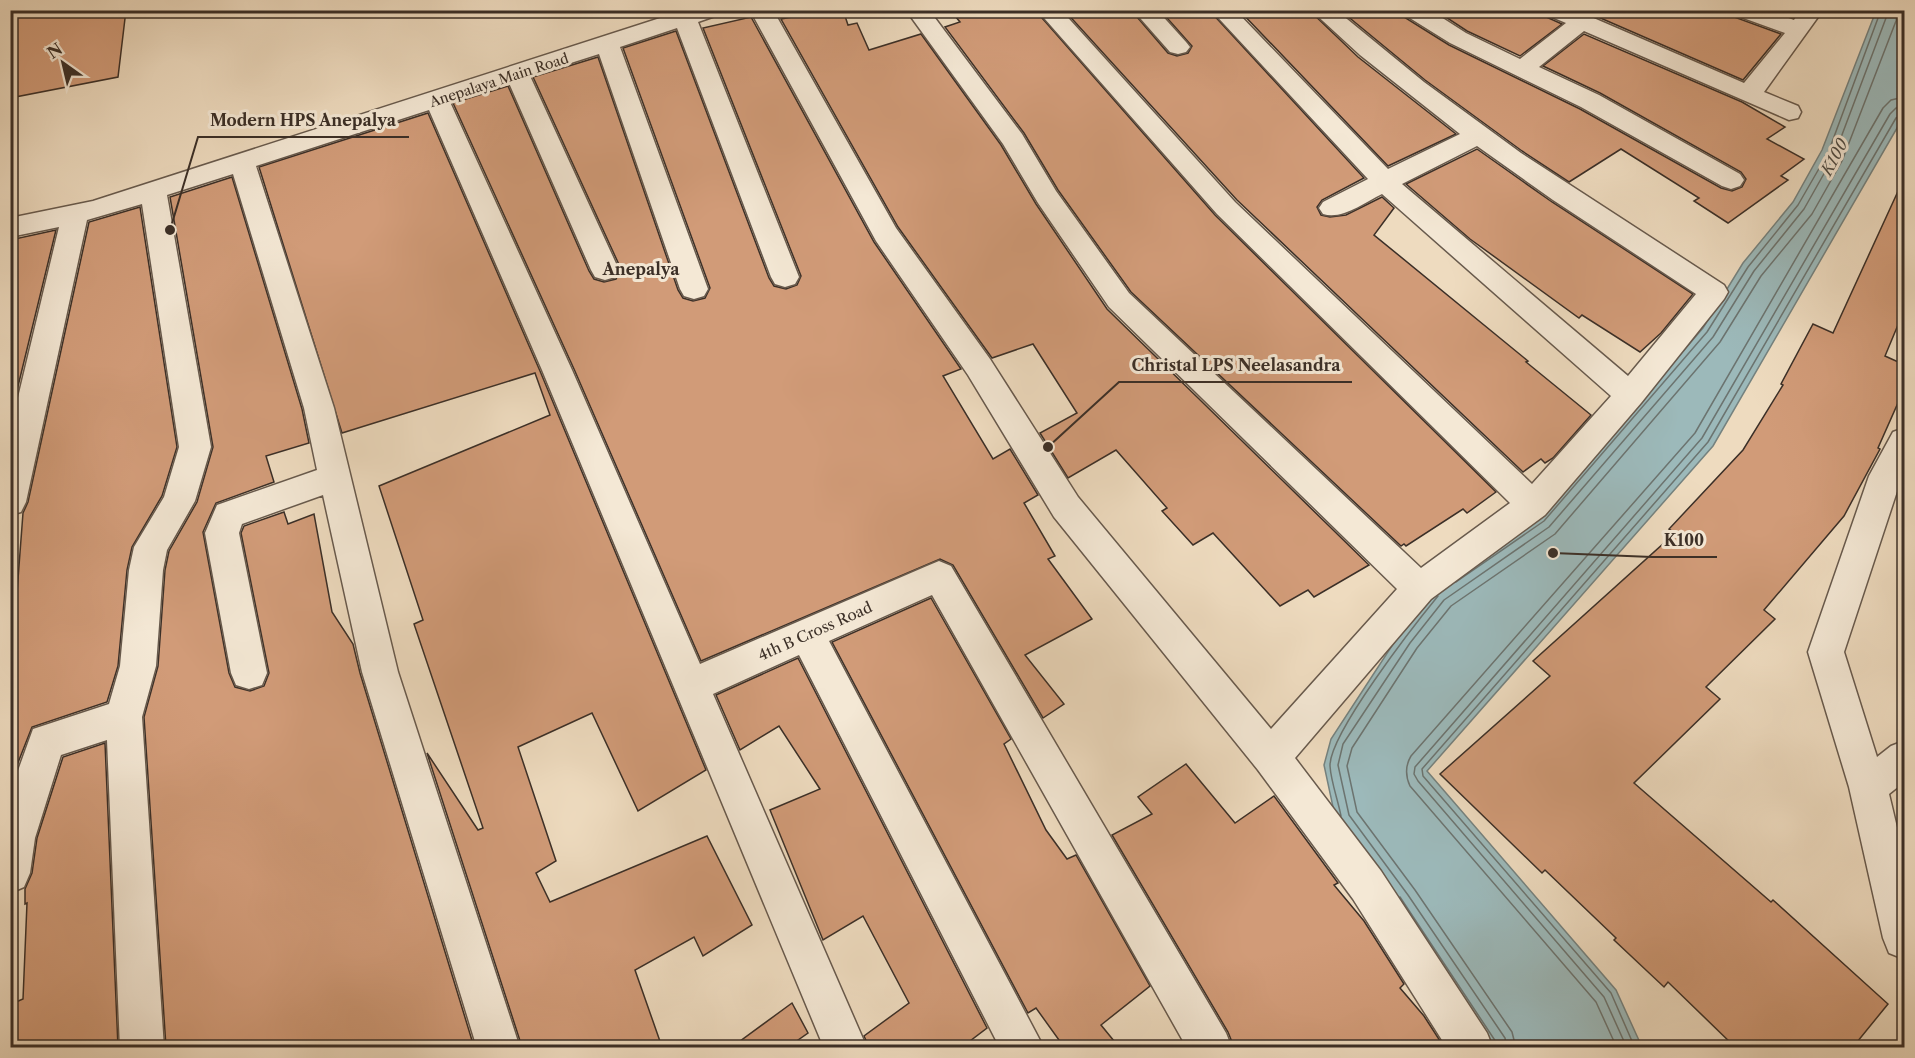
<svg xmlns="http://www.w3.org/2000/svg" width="1915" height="1058" font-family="'Libre Caslon Text',serif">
<rect width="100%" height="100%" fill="#eedbbf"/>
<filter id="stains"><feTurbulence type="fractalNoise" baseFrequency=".00333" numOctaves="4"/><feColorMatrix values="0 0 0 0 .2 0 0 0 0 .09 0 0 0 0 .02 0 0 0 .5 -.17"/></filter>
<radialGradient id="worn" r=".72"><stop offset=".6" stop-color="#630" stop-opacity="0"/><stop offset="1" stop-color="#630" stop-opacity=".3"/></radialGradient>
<path fill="#9cb9ba" stroke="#75827f" stroke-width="1.5" d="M 1876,11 L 1904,11 L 1904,116 L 1713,446 L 1427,771 L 1616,990 L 1642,1047 L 1495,1047 L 1397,903 L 1336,821 L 1324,765 L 1331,739 L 1399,635 L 1435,590 L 1608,438 L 1703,328 L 1743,263 L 1793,202 L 1822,150 Z"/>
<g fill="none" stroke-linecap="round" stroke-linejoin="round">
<g stroke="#6c7470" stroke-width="1.5">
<path d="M 1456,582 L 1544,521 L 1707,332 L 1748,267 L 1798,205 L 1828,153 L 1881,10"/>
<path d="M 1341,816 C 1338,800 1331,782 1330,766 C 1329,734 1415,624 1438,596"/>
<path d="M 1400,897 L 1500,1048"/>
<path d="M 1507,1048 L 1505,1038 L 1408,895 L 1349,815 L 1338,765 L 1343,744 L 1410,643 L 1444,600 L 1549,527 L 1713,337 L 1754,271 L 1804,209 L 1834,156 L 1889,10"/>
<path d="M 1516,1048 L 1512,1032 L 1415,890 L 1357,812 L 1347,766 L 1352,748 L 1417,648 L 1451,606 L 1555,534 L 1720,342 L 1761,276 L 1812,214 L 1842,161 L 1896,21 L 1898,10"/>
<path d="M 1617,1048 L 1596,1002 L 1410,786 C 1405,775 1405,766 1411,756 L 1695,433 L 1883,108 L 1891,100 L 1904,97"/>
<path d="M 1627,1048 L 1604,997 L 1418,781 L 1414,774 L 1415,767 L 1702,438 L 1890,114 L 1896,108 L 1904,107"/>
<path d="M 1635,1048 L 1611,993 L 1423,776 L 1422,769 L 1708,442 L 1896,118 L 1904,114"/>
</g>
</g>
<g fill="#d19b78" stroke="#3b2f27" stroke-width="1.5">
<path d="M 10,10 L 126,10 L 118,77 L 10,98 Z"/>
<path d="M 831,10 L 843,10 L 848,25 L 857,23 L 869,50 L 921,34 L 1001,145 L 1036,204 L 1107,309 L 1369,565 L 1314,597 L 1308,590 L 1280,606 L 1213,533 L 1193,545 L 1162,511 L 1167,508 L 1116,450 L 1068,478 L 1040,433 L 1077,413 L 1033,344 L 992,358 L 898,227 L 781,19 Z"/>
<path d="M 950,10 L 1035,10 L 1215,215 L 1496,492 L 1467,513 L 1463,509 L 1406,546 L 1404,544 L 1401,546 L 1131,292 L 1058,190 L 1024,133 L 945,27 L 960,22 Z"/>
<path d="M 1064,10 L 1131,10 L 1168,53 L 1177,56 L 1188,53 L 1192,46 L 1160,10 L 1209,10 L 1364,178 L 1322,200 L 1317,207 L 1321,215 L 1330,217 L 1346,215 L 1382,197 L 1394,208 L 1374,235 L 1528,361 L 1526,362 L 1591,415 L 1553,458 L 1545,463 L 1541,459 L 1523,472 L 1237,200 Z"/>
<path d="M 1239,10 L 1309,10 L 1358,57 L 1456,134 L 1388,166 Z"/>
<path d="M 1340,10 L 1400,10 L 1404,17 L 1449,45 L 1580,109 L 1721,188 L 1732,191 L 1742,187 L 1746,179 L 1741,172 L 1600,93 L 1543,66 L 1584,34 L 1742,102 L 1785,127 L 1767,139 L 1804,159 L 1781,176 L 1788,180 L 1728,223 L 1694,201 L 1699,198 L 1621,149 L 1569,182 L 1522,151 L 1425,80 Z"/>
<path d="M 1435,10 L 1542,10 L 1546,17 L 1562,24 L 1520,56 L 1467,31 Z"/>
<path d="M 1582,10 L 1730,10 L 1734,17 L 1781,34 L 1743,80 Z"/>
<path d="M 751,17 L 874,242 L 961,369 L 943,376 L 993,459 L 1010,449 L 1038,495 L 1024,503 L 1055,556 L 1048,559 L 1092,619 L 1025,655 L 1064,704 L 1043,718 L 953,565 L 940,559 L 701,661 L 574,369 L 453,103 L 508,86 L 589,271 L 594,279 L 604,282 L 616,279 L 621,269 L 533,77 L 598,57 L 678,290 L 683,298 L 693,301 L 705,298 L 710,288 L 623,48 L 676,31 L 769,278 L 774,286 L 786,289 L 797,285 L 801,276 L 703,28 Z"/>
<path d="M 428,113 L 540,371 L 706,770 L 638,811 L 592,713 L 518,747 L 556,861 L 536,873 L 550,902 L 707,836 L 752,925 L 703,956 L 694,937 L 635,970 L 662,1047 L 522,1047 L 427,753 L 478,830 L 483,828 L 414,624 L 423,620 L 379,486 L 550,415 L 535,373 L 342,433 L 259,167 Z"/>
<path d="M 1477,149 L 1552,202 L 1693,294 L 1661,333 L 1640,352 L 1582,315 L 1579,318 L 1470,239 L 1406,184 Z"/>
<path d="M 1905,176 L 1905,308 L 1885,356 L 1905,365 L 1905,387 L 1878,448 L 1880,449 L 1844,516 L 1764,610 L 1775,619 L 1706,687 L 1720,699 L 1634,783 L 1771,902 L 1773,900 L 1888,1004 L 1853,1047 L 1735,1047 L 1668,982 L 1664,987 L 1614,940 L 1616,938 L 1545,870 L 1542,873 L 1440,774 L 1550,676 L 1533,661 L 1675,533 L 1669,529 L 1743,450 L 1783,385 L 1781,384 L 1813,324 L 1833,333 Z"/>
<path d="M 232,177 L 302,409 L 309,443 L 266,456 L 274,482 L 216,503 L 203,532 L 229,673 L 235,687 L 250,691 L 264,686 L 269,673 L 241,533 L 244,526 L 284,512 L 288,524 L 314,514 L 332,612 L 353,644 L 360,673 L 474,1047 L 166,1047 L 144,717 L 158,666 L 165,570 L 169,551 L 197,502 L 213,447 L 170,197 Z"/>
<path d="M 140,207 L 177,447 L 162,496 L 132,547 L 127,570 L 118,666 L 107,702 L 32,727 L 10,783 L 10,633 L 14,632 L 23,513 L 28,502 L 89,222 Z"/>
<path d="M 56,230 L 10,419 L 10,240 Z"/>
<path d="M 931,598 L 1011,739 L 1004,744 L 1046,830 L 1067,859 L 1076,855 L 1150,986 L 1101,1025 L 1119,1047 L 1064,1047 L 1036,1008 L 1028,1013 L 832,642 Z"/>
<path d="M 798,658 L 987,1028 L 962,1047 L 869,1047 L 864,1036 L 909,1003 L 863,916 L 823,940 L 770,810 L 820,789 L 779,726 L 740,750 L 716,695 Z"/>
<path d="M 105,743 L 118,1047 L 14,1047 L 16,1002 L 23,999 L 27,903 L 25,904 L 25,889 L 32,873 L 37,838 L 63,757 Z"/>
<path d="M 1186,764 L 1235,823 L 1274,796 L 1338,883 L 1334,885 L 1364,921 L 1404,984 L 1400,988 L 1424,1016 L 1444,1047 L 1234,1047 L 1228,1032 L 1112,835 L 1152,814 L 1138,797 Z"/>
<path d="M 792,1003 L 808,1033 L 788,1047 L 732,1047 Z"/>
</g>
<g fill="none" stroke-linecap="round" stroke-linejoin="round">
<g stroke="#685a4d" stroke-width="3">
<g id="minor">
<path d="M 685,10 L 721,10 L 718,15 L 698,22 L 799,277 L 795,284 L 785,287 L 775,284 L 771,277 L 677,28 L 620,47 L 708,289 L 704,296 L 694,299 L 684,296 L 680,289 L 599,54 L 530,76 L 619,270 L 615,277 L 605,280 L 595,277 L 591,270 L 509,83 L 450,102 L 572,370 L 700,664 L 927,566 L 939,561 L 951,566 L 1226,1033 L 1232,1048 L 1187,1048 L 932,595 L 829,641 L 1044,1048 L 1000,1048 L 799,655 L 713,694 L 867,1048 L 824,1048 L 542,370 L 429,110 L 256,166 L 334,408 L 398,672 L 520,1048 L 477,1048 L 362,672 L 323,495 L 242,524 L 239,533 L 267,673 L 262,685 L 249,689 L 236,685 L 231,673 L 205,533 L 217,505 L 317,470 L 304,408 L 233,174 L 167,195 L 211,447 L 195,501 L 167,550 L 163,570 L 156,666 L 142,717 L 164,1048 L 120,1048 L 107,740 L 61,755 L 35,838 L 30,873 L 24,887 L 10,893 L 10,793 L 33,729 L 109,704 L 120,666 L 129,570 L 134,547 L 164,497 L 179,447 L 142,204 L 87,220 L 26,502 L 21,512 L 10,515 L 10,431 L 59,227 L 10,237 L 10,218 L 93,201 Z"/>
<path d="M 750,10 L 773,10 L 896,228 L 990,359 L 1078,497 L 1271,729 L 1397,589 L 1109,307 L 1038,203 L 1003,144 L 906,10 L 929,10 L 1022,134 L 1056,191 L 1129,293 L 1421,568 L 1510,503 L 1217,214 L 1037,10 L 1061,10 L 1235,202 L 1532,484 L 1611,396 L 1382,194 C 1364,203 1342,220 1323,214 L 1319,208 L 1323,202 L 1368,179 L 1211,10 L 1235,10 L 1388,169 L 1460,134 L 1360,55 L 1311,10 L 1336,10 L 1424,82 L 1521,153 L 1724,285 L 1728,292 L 1724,299 L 1641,403 L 1545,515 L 1431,599 L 1295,758 L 1381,871 L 1487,1033 L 1493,1048 L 1447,1048 L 1353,899 L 1258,770 L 1054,517 L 968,375 L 876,241 ZM 1477,146 L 1553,200 L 1696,294 L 1628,376 L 1402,184 Z"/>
<path d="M 1133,10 L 1157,10 L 1186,42 L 1190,47 L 1186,52 L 1178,54 L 1170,52 Z"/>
<path d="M 1402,10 L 1430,10 L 1466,33 L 1520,59 L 1566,23 L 1547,15 L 1544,10 L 1575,10 L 1744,83 L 1785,33 L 1735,15 L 1732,10 L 1766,10 L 1794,20 L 1800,10 L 1823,10 L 1764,92 L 1798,106 L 1801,112 L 1798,118 L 1789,120 L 1584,31 L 1539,67 L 1599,95 L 1740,174 L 1744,180 L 1740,186 L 1731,189 L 1722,186 L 1581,107 L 1450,43 L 1405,15 Z"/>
<path d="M 1904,428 L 1904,470 L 1844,652 L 1877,757 L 1891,746 L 1904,741 L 1904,782 L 1889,794 L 1904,857 L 1904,959 L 1889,953 L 1883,938 L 1849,787 L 1808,652 L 1869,476 L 1893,432 Z"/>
</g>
</g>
<use href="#minor" fill="#f4e8d5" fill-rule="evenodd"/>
</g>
<g text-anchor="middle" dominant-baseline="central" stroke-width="6" stroke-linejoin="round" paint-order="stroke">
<g font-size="14" fill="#3b2f27" stroke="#f4e8d5">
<text transform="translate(499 80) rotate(-18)">Anepalaya Main Road</text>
</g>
<g font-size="15" fill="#3b2f27" stroke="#f4e8d5">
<text transform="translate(815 631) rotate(-24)">4th B Cross Road</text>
</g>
<g font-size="16" font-style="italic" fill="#4e4b44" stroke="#f4e8d5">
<text transform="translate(1834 157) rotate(-62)">K100</text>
</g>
<g font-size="16" font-weight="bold" fill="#3b2f27" stroke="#f4e8d5">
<text x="641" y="269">Anepalya</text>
</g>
</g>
<path fill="none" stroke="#3b2f27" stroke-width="2" d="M170 230L198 137H409M1048 447L1119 382H1352M1553 553L1652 557H1717"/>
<g fill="#3b2f27" stroke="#f4e8d5" stroke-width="2">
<circle cx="170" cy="230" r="6"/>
<circle cx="1048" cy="447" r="6"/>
<circle cx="1553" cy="553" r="6"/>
</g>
<g font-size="16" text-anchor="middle" font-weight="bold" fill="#3b2f27" stroke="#f4e8d5" stroke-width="6" stroke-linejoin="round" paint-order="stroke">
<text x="303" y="126">Modern HPS Anepalya</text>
<text x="1236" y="371">Christal LPS Neelasandra</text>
<text x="1684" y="546">K100</text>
</g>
<rect width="1915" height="1058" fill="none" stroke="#eedbbf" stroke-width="36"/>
<rect x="12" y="12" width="1891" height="1034" fill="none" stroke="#3b2f27" stroke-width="3"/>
<rect x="18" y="18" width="1879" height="1022" fill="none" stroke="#3b2f27" stroke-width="1.5"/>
<g transform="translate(63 63) rotate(326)" stroke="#f4e8d5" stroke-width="4.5" paint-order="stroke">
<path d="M0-4.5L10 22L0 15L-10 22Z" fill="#3b2f27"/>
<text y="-9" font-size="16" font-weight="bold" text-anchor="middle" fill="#3b2f27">N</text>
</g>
<rect width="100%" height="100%" filter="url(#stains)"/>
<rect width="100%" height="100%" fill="url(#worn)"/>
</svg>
